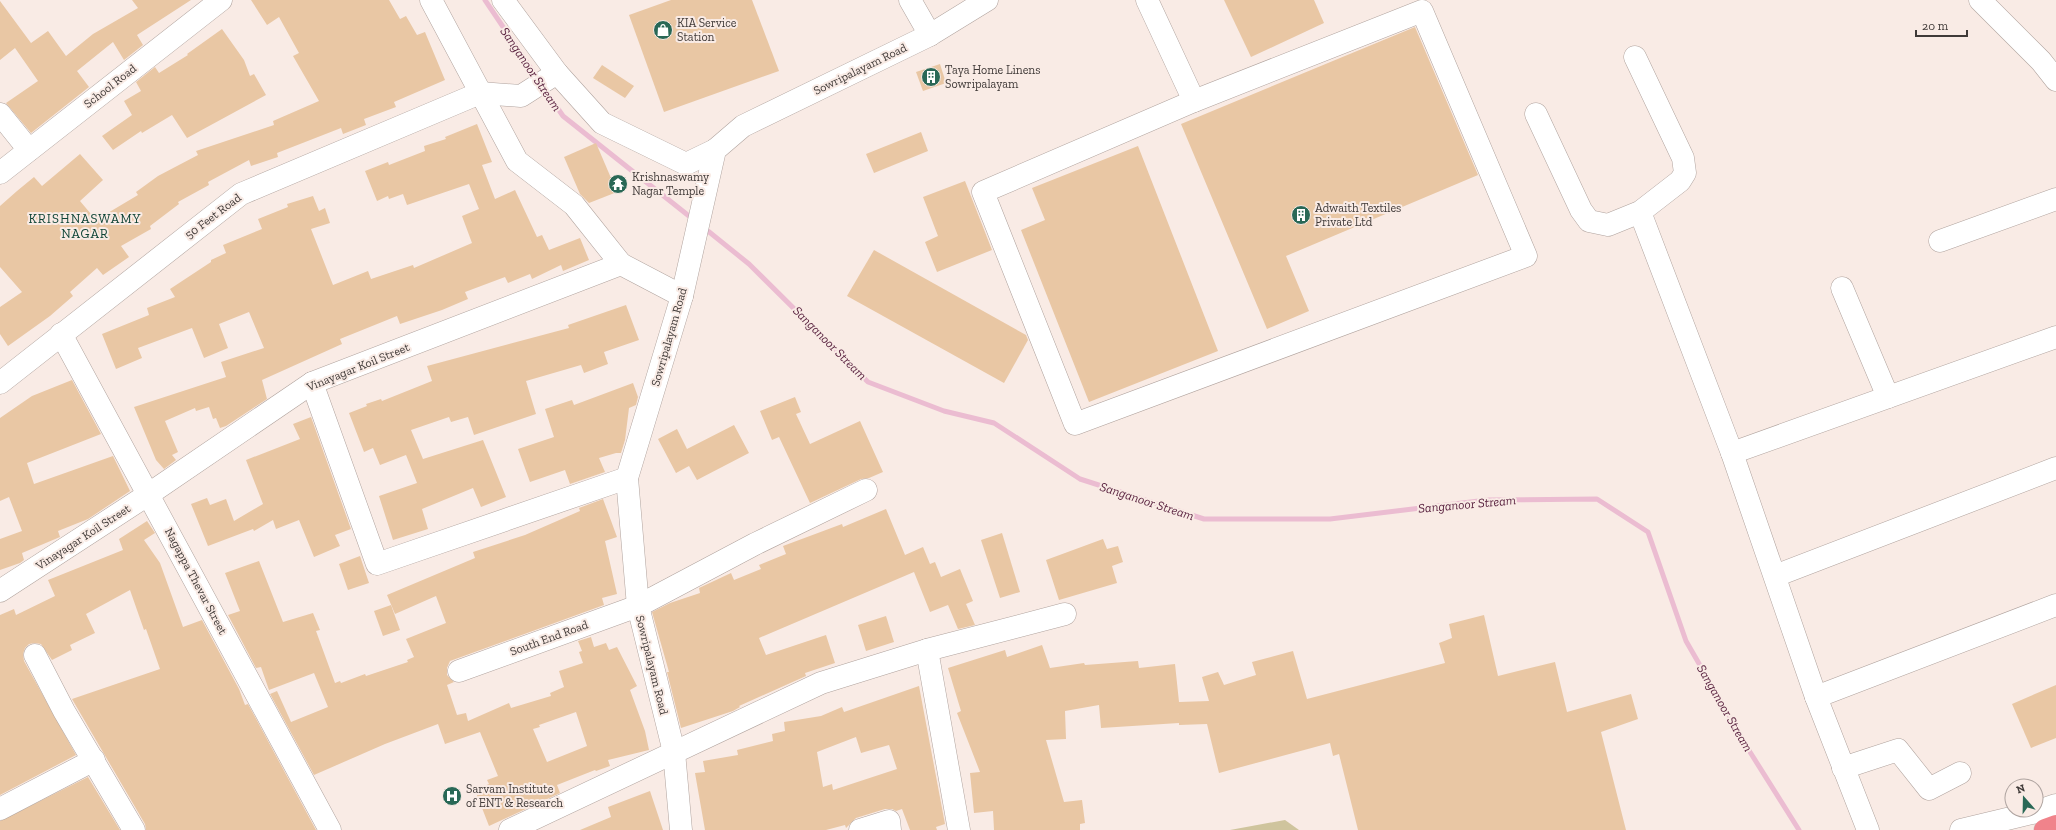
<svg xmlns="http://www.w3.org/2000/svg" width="2056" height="830" font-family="'Zilla Slab',serif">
<rect width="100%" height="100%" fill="#f9ebe5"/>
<path fill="#cfc49d" d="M 1285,820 L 1299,830 L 1230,830 Z"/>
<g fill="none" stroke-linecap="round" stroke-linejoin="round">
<g stroke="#ebbcd1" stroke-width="5">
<path d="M 485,0 L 538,79"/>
<path d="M 543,87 L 563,116 L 694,220"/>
<path d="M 703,227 L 749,264 L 868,382 L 944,411 L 994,423 L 1080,479 L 1204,519 L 1330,519 L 1487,500 L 1597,499 L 1648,532 L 1686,641 L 1750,752 L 1799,830"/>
</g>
</g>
<g fill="#e9c7a4" fill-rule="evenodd">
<path d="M 132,0 L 191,0 L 137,35 L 143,45 L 124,60 L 113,42 L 77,71 L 89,87 L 31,133 L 6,103 L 38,81 L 15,48 L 0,60 L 0,1 L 31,43 L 48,31 L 66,56 L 93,34 L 138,8 Z"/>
<path d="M 251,0 L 389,0 L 400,19 L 406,16 L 417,35 L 425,32 L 445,80 L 394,102 L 396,107 L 364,119 L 366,125 L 343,134 L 341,128 L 277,153 L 278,157 L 251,166 L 249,160 L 208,182 L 209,185 L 178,202 L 179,204 L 150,226 L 151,229 L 121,246 L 129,257 L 103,275 L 97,268 L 70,292 L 73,296 L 50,316 L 8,346 L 0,334 L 0,307 L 22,292 L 0,267 L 0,206 L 17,191 L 34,177 L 42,186 L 80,154 L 103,180 L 80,201 L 96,220 L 138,195 L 136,192 L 158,176 L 198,155 L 196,151 L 274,125 L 273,121 L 319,101 L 293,56 L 299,53 L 279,17 L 267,25 Z"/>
<path d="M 671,0 L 752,0 L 779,71 L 664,112 L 629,15 Z"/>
<path d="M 1224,0 L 1314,0 L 1324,23 L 1251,57 Z"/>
<path d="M 1415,27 L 1478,175 L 1286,256 L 1309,311 L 1267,329 L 1181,124 Z"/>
<path d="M 222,29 L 244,60 L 250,76 L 254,74 L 266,95 L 187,138 L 172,115 L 142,133 L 141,131 L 113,150 L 102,136 L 132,115 L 124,101 L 141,91 L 136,82 L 155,67 L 159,73 L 188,55 L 187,54 Z"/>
<path d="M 940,64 L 946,83 L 923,91 L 916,72 Z"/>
<path d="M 602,65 L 634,86 L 625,98 L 593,78 Z"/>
<path d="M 477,124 L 492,162 L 482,165 L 495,199 L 515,190 L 537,237 L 542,235 L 549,250 L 580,238 L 589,260 L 563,271 L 561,265 L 532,279 L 530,274 L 508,283 L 505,277 L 465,292 L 468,299 L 442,310 L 400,324 L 397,316 L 340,339 L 342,344 L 262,380 L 267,399 L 226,426 L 220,428 L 216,418 L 213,419 L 209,407 L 196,411 L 195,408 L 165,421 L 178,452 L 172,455 L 176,460 L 164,469 L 156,460 L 134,407 L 226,377 L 221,362 L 264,348 L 249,312 L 219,324 L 228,348 L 204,358 L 192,328 L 138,348 L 142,358 L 116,369 L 102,334 L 149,315 L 147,308 L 175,297 L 170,289 L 211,262 L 211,260 L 226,253 L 223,245 L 262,229 L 258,219 L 288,207 L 287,204 L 313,196 L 319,211 L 325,208 L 330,223 L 311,229 L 333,285 L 368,271 L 371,279 L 413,265 L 414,268 L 472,243 L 462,216 L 479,209 L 469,184 L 407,205 L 403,194 L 389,199 L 388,196 L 377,201 L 365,171 L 388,162 L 389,165 L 425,151 L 424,146 L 446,139 L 445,137 Z"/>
<path d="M 921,132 L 928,151 L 874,173 L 866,154 Z"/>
<path d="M 596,143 L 617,192 L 589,203 L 580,194 L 564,157 Z"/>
<path d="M 1138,146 L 1218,351 L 1089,402 L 1021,230 L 1045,220 L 1032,188 Z"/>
<path d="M 965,181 L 992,250 L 937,272 L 925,242 L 938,236 L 923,197 Z"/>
<path d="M 874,250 L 1026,335 L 1028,340 L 1004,383 L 847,296 Z"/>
<path d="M 626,305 L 639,340 L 604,352 L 608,364 L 584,373 L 581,365 L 526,381 L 536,414 L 474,435 L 468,417 L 451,422 L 449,417 L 411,430 L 423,459 L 483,440 L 506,497 L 481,507 L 473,488 L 422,509 L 428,529 L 393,540 L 379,496 L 417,483 L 406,455 L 380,465 L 373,448 L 364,452 L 349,413 L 367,406 L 366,404 L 381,399 L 382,401 L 432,381 L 427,366 L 569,328 L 568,325 Z"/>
<path d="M 72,380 L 101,434 L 27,463 L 34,484 L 113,456 L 130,491 L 88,519 L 58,531 L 60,537 L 22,553 L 24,560 L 20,563 L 0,570 L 0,539 L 22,531 L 9,497 L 0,501 L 0,418 L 32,396 Z"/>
<path d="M 633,383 L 638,397 L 636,405 L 629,408 L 625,440 L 621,453 L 616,453 L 599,458 L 605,472 L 570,484 L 565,470 L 530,482 L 518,449 L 554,437 L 545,409 L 572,400 L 574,405 Z"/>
<path d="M 795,397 L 801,412 L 796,414 L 810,444 L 860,421 L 883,472 L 869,478 L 861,479 L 810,503 L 779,437 L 772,440 L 760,411 Z"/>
<path d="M 311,417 L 351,529 L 335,535 L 340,546 L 314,557 L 299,520 L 276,529 L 273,520 L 254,531 L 253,529 L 208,546 L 191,504 L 207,498 L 210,505 L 226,499 L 234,521 L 263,504 L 246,460 L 300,439 L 293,424 Z"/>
<path d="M 734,425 L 749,453 L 697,480 L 689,466 L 676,473 L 658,439 L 677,429 L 687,449 Z"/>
<path d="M 603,499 L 617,537 L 605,541 L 617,594 L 602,598 L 604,605 L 450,661 L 447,668 L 447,675 L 454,682 L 447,685 L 457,715 L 466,713 L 468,721 L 509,703 L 511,708 L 551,696 L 550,693 L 564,687 L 559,671 L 583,663 L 579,652 L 582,651 L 578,641 L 591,637 L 594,647 L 606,643 L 609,650 L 617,647 L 637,686 L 630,690 L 645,731 L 649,750 L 608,760 L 610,766 L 596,771 L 595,770 L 557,785 L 560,793 L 489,826 L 475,790 L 489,784 L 487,780 L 498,776 L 480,732 L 445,744 L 438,724 L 385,744 L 314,775 L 270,694 L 277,691 L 291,722 L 328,707 L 314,673 L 269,690 L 261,667 L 256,668 L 228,615 L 240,611 L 225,573 L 259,561 L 283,622 L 313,613 L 320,630 L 316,631 L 335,683 L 340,681 L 341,683 L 365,674 L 366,676 L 408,662 L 407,660 L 414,657 L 406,639 L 446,623 L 436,596 L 395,614 L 387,595 L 475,558 L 473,552 L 525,535 L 580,511 L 579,508 ZM 576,712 L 587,746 L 547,762 L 533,729 L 540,727 L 539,725 Z"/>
<path d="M 886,509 L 905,555 L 923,547 L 930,564 L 935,562 L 941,577 L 960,569 L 973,601 L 966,604 L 975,625 L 958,629 L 948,605 L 930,612 L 914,572 L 759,638 L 766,655 L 826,635 L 835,663 L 805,673 L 806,676 L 739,706 L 740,707 L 733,711 L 681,728 L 667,672 L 669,672 L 652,612 L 670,603 L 700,593 L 699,588 L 731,573 L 734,580 L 761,569 L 759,565 L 786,554 L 783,546 L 842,524 L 843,527 Z"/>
<path d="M 147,521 L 155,533 L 144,540 L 160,563 L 183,627 L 202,620 L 239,689 L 245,705 L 248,704 L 316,830 L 146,830 L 145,824 L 72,699 L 160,669 L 146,629 L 144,630 L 130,590 L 86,614 L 95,633 L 70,645 L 72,650 L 52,660 L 41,644 L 35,643 L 29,644 L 25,648 L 23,654 L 24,661 L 76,755 L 0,795 L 0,615 L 14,609 L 16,615 L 55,596 L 48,580 L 123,550 L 119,539 Z"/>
<path d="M 1002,533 L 1020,592 L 1000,598 L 981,540 Z"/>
<path d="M 1103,539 L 1107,549 L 1118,546 L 1123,562 L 1112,566 L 1117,583 L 1059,600 L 1046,560 Z"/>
<path d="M 360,556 L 369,583 L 348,590 L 339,564 Z"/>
<path d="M 391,605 L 400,630 L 383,636 L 374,611 Z"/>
<path d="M 1484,615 L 1498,676 L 1555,662 L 1567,712 L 1631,694 L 1638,719 L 1601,732 L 1626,830 L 1358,830 L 1339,754 L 1333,756 L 1330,743 L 1219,773 L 1207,724 L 1179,725 L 1179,723 L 1101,728 L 1099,705 L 1065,711 L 1066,739 L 1046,740 L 1064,802 L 1082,800 L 1085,823 L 1080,824 L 1080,830 L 994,830 L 993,811 L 974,813 L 970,773 L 980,772 L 957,713 L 961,711 L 948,668 L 1005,650 L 1007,657 L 1042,645 L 1050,668 L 1084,663 L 1085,665 L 1138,661 L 1139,668 L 1175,664 L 1179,702 L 1209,701 L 1202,677 L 1218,672 L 1224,685 L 1256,675 L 1252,662 L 1293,651 L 1307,699 L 1445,663 L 1439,643 L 1452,638 L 1449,624 Z"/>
<path d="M 886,616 L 894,642 L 866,651 L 858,625 Z"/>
<path d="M 2056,685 L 2056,738 L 2031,748 L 2012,704 Z"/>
<path d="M 919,686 L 945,824 L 936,827 L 937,830 L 910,830 L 902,809 L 896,811 L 892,809 L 885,809 L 856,818 L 846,828 L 845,825 L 826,830 L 705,830 L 695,773 L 705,772 L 703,761 L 738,755 L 737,750 L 773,741 L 772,734 L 785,731 L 784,722 L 821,716 L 842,707 L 844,712 ZM 856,737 L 861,753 L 889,745 L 897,769 L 833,790 L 832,784 L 823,787 L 817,752 Z"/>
<path d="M 88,777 L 120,830 L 0,830 L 0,821 Z"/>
<path d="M 650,791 L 663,830 L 580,830 L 611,817 L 608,807 Z"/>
</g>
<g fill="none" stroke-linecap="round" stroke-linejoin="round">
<g stroke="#b0a39e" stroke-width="23">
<g id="minor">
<path d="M 431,0 L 517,161 L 574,205 L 621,264"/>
<path d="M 503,0 L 557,73 L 602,123 L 686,164 L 715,150"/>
<path d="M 910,0 L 930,35"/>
<path d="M 1147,0 L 1194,101"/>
<path d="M 1980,0 L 2041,61 L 2056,80"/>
<path d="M 1422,11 L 1526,256 L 1075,424 L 983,192 L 1194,101 Z"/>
<path d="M 0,114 L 29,150"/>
<path d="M 1536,114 L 1581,210 L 1589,221 L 1608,225 L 1640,212 L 1680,181 L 1685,173 L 1683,158 L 1635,57"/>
<path d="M 0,173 L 221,0"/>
<path d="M 1640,212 L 1732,453"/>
<path d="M 1940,241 L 2056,199"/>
<path d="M 1842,288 L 1888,397"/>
<path d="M 61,334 L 330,830"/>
<path d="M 0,383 L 241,194 L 480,93 L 521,96 L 557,73"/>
<path d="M 312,383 L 377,564 L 627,478"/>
<path d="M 1775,576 L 2056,468"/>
<path d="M 0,591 L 149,494 L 312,383 L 621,264 L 682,296"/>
<path d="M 927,650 L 959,830"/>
<path d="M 35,655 L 64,711 L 134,830"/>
<path d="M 459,671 L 638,606 L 755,544 L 866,490"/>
<path d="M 1816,697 L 2056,605"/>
<path d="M 1843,768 L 1898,750 L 1929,789 L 1960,773"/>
<path d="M 0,809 L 94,760"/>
<path d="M 510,830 L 821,683 L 927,650 L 1065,614"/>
<path d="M 681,830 L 674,752 L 638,606 L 627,478 L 682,296 L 715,150 L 743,126 L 930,35 L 987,0"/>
<path d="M 860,830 L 889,821 L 890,830"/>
<path d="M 1868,830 L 1816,697 L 1732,453 L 2056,337"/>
<path d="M 1961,830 L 2032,813 L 2056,805"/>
</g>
</g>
<g stroke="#cdcccb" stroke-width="23">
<path id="highway" d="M 2045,830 L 2056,826"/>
</g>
<use href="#minor" stroke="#fff" stroke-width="22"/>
<use href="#highway" stroke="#f0838b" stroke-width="22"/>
</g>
<defs>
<g id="shop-disc" transform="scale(1)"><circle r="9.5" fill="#296856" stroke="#f9ebe5"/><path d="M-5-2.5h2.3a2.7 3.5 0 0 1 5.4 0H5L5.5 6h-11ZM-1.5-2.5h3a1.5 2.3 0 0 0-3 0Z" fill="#fff"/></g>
<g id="building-disc" transform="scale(1)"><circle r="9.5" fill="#296856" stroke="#f9ebe5"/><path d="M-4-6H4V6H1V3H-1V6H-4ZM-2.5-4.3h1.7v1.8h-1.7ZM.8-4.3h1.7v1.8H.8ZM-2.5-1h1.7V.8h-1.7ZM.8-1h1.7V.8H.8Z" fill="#fff"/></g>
<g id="temple-disc" transform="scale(1)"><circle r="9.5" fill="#296856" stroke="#f9ebe5"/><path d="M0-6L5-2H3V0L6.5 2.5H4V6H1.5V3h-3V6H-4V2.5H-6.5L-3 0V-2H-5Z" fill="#fff"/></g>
<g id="hospital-disc" transform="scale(1)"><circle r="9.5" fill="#296856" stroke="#f9ebe5"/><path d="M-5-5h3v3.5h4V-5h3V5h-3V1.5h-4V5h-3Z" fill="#fff"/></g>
</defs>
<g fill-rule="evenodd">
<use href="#shop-disc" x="663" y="30"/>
<use href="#building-disc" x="931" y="77"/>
<use href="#temple-disc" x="618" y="184"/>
<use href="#building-disc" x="1301" y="215"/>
<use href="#hospital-disc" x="452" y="796"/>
</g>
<g text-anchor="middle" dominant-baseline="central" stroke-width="4" stroke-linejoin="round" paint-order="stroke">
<g font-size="12" fill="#403a38" stroke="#f9ebe5" text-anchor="start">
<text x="677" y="23">KIA Service<tspan x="677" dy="14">Station</tspan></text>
<text x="945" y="70">Taya Home Linens<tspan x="945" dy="14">Sowripalayam</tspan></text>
<text x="632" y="177">Krishnaswamy<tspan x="632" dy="14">Nagar Temple</tspan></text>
<text x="1315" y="208">Adwaith Textiles<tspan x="1315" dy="14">Private Ltd</tspan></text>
<text x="466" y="789">Sarvam Institute<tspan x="466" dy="14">of ENT &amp; Research</tspan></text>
</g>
<g font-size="12" fill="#403a38" stroke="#f9ebe5">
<text transform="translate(860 69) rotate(-26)">Sowripalayam Road</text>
<text transform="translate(110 86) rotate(-38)">School Road</text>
<text transform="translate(213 216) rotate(-37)">50 Feet Road</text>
<text transform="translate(669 337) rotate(-74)">Sowripalayam Road</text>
<text transform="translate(358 367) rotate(-22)">Vinayagar Koil Street</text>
<text transform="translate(83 537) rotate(-33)">Vinayagar Koil Street</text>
<text transform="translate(196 581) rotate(62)">Nagappa Thevar Street</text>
<text transform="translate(549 638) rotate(-20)">South End Road</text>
<text transform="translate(652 665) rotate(76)">Sowripalayam Road</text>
</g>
<g font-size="13" font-style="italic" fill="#571f3d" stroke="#f9ebe5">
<text transform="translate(531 69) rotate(56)">Sanganoor Stream</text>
<text transform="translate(830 343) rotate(45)">Sanganoor Stream</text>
<text transform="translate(1147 501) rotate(18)">Sanganoor Stream</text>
<text transform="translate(1467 504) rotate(-5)">Sanganoor Stream</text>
<text transform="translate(1725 708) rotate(60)">Sanganoor Stream</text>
</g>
<g font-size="13" letter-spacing="1" fill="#0c4234" stroke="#f9ebe5">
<text x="85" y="218">KRISHNASWAMY<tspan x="85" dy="15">NAGAR</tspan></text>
</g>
</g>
<g transform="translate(2024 798) rotate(340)"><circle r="19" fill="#f9ebe5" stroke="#afa4a0"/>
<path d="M0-3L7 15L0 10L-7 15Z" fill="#296856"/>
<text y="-6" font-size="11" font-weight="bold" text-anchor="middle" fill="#403a38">N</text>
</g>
<path d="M1916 30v6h51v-6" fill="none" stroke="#403a38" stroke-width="2"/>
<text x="1922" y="30" font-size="12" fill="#403a38" stroke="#f9ebe5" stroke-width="3" paint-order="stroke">20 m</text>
</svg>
